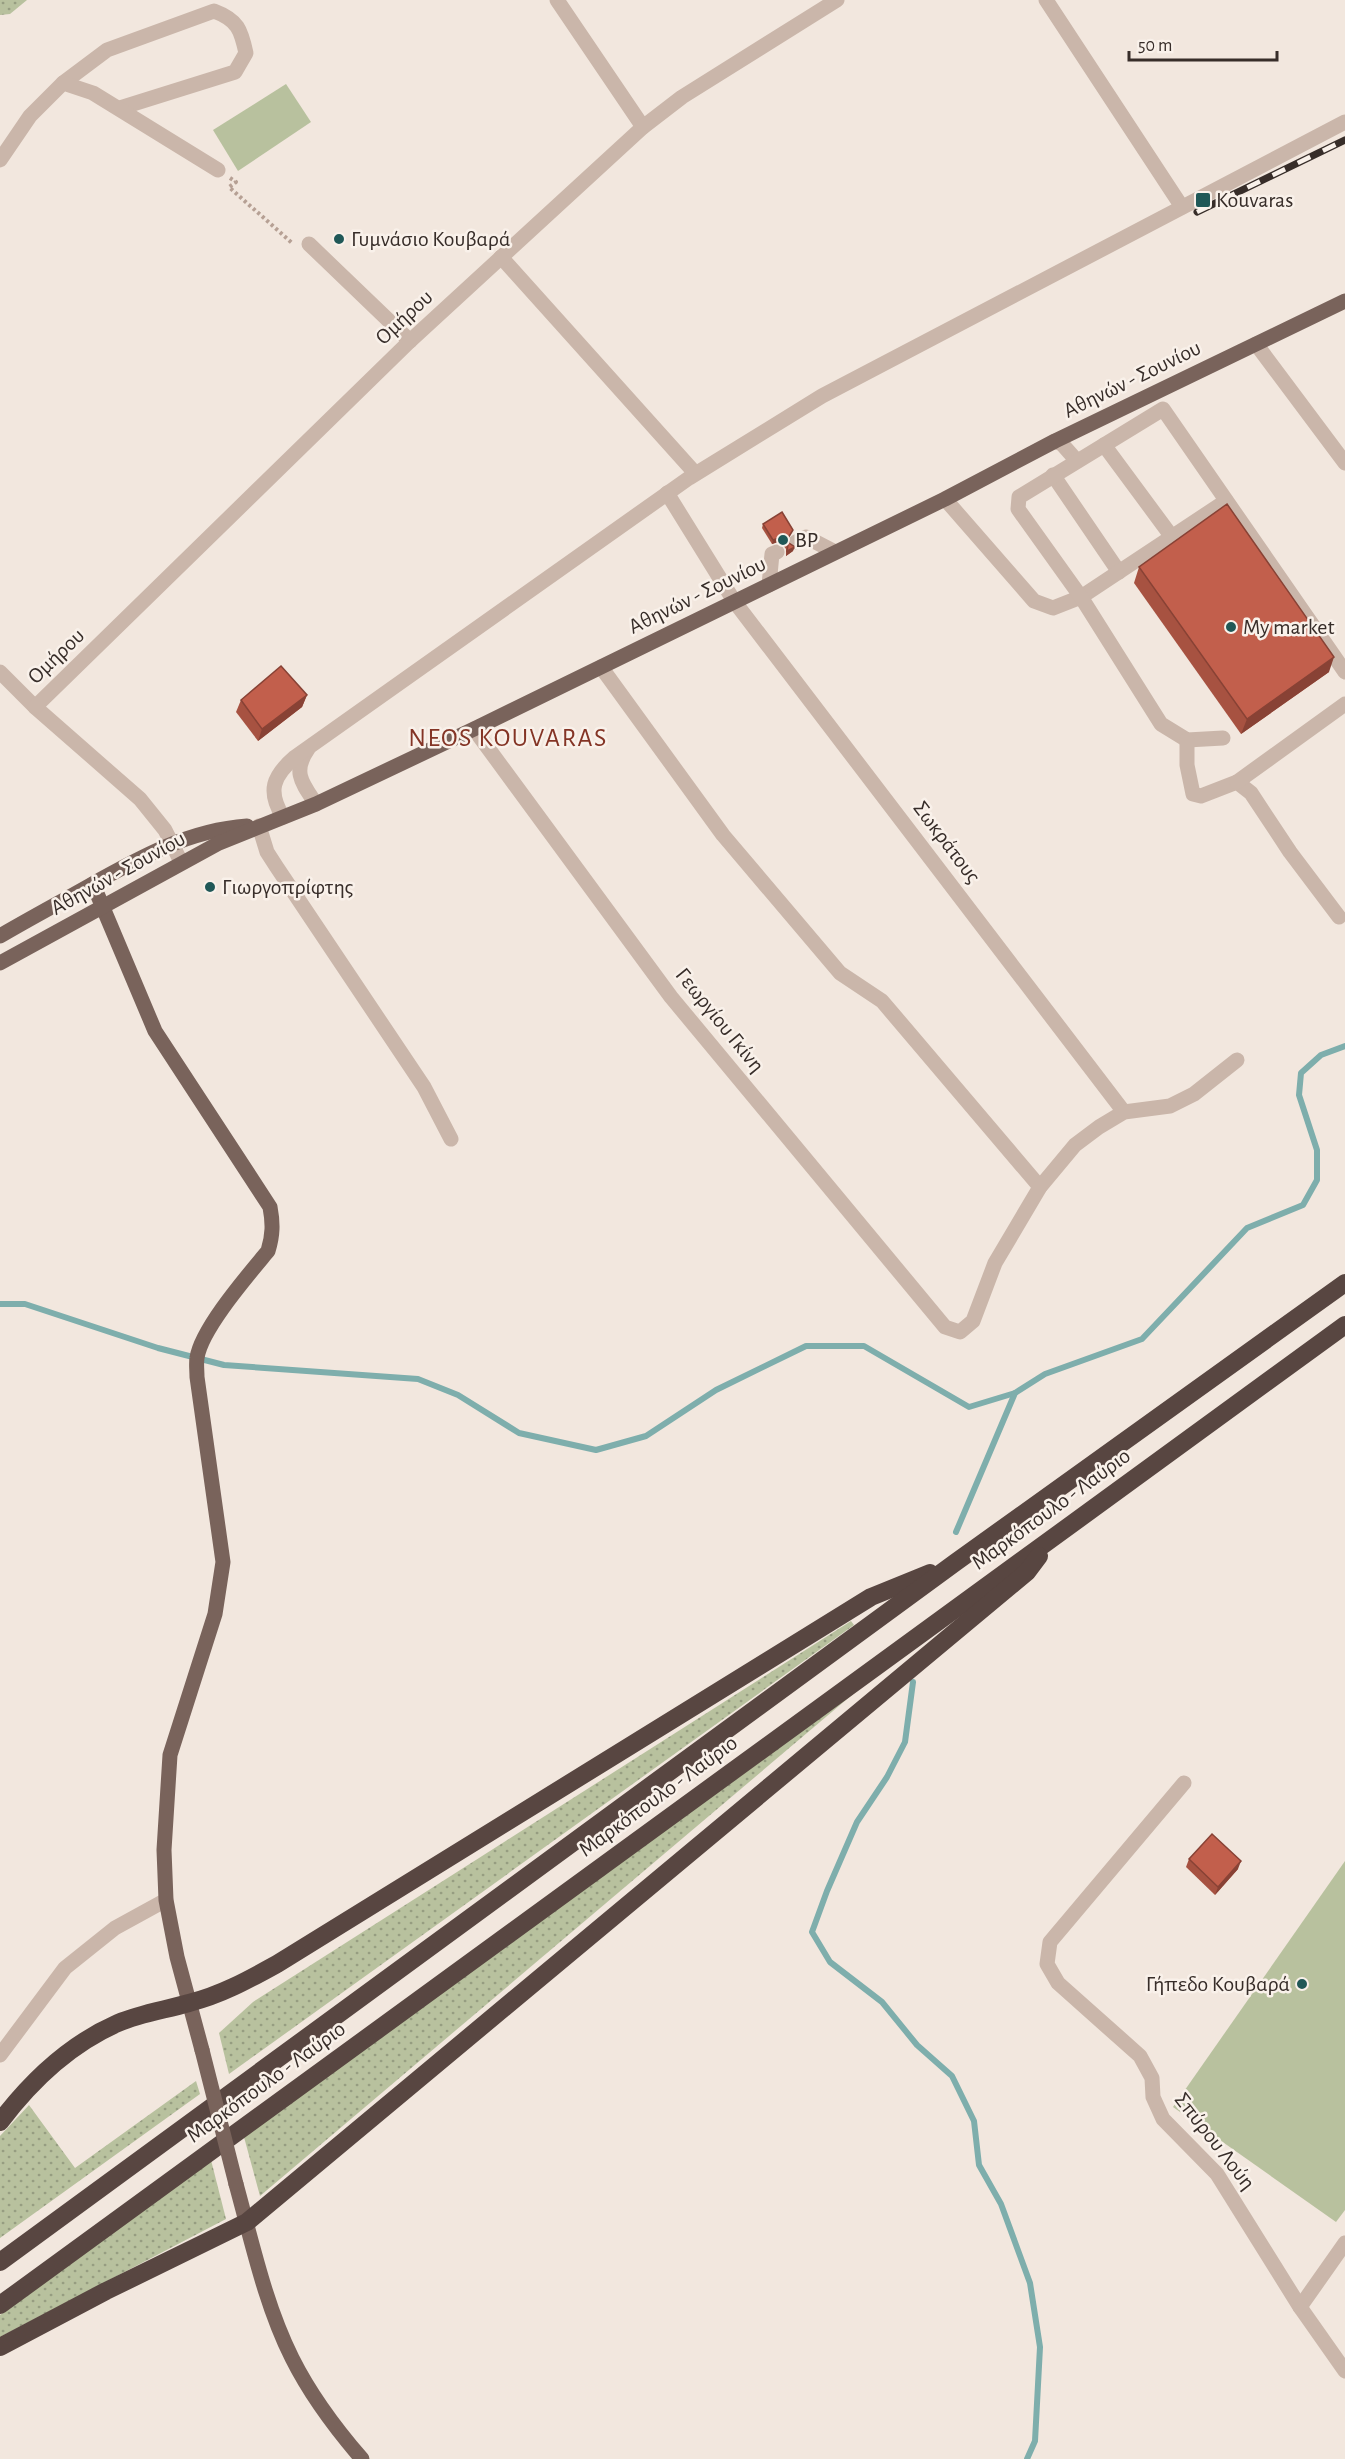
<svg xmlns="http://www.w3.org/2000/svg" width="1345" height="2459" font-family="'Alegreya Sans',sans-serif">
<defs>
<pattern id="grass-dots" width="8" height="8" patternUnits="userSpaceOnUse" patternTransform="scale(1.5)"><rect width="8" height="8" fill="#b8c19e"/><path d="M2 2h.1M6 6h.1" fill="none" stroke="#969d81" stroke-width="1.8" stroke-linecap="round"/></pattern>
</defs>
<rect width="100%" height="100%" fill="#f2e7de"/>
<g fill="url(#grass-dots)">
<path d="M 0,0 L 27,0 L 10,14 L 0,15 Z"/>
<path d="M 851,1621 L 854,1625 L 229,2074 L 219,2033 L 253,2002 Z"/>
<path d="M 859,1689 L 260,2196 L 244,2137 Z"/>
<path d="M 196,2081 L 200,2094 L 0,2238 L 0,2136 L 29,2105 L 75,2168 Z"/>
<path d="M 211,2160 L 226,2219 L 0,2337 L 0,2315 Z"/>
</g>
<g fill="#b8c19e">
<path d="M 286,84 L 311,122 L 238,171 L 213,130 Z"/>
<path d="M 1345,1861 L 1345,2210 L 1336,2222 L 1173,2107 Z"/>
</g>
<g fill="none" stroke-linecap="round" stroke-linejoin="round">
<g stroke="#7eaeac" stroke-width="6">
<path d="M 0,1304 L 25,1304 L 158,1348 L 224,1365 L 418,1379 L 458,1395 L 519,1433 L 596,1450 L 646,1436 L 716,1390 L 806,1346 L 864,1346 L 969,1407 L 1015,1393"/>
<path d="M 956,1532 L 1015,1393 L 1045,1374 L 1142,1339 L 1247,1228 L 1303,1205 L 1317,1180 L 1317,1150 L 1299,1095 L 1301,1073 L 1321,1055 L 1345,1046"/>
<path d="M 913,1682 L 905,1742 L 887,1777 L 857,1822 L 827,1891 L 812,1932 L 830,1962 L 882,2002 L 917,2045 L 952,2076 L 974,2121 L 979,2165 L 1001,2204 L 1030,2283 L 1040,2347 L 1035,2441 L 1027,2459"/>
</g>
<path stroke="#b6a094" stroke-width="4" stroke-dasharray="3 3" stroke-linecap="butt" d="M 230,178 L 236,182 L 229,187 L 292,243"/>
<g stroke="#cab6aa" stroke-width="15">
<path d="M 557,0 L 643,127"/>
<path d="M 1046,0 L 1182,207"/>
<path d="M 63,83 L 107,50 L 214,11 C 238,20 241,30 246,53 L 235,72 L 120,108"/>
<path d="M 0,160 L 30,116 L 63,83 L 93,93 L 218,170"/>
<path d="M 309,244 L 410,341"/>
<path d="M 501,257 L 695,473"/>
<path d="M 1256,344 L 1345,463"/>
<path d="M 1055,441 L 1062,444 L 1077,461"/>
<path d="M 1104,445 L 1172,537"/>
<path d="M 1053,475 L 1119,572"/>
<path d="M 667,493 L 734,601 L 1124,1112"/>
<path d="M 945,499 L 1034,601 L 1053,608 L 1081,597 L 1226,501"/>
<path d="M 796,542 L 806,537 L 835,552"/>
<path d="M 769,585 L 772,554 L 777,552"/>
<path d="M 601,667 L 723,835 L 840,973 L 882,1001 L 1040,1187"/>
<path d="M 0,672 L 35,707 L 140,799 L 165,830 L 181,862"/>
<path d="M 35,707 L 410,341 L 643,127 L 682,97 L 837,0"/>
<path d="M 474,729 L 671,997 L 945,1327 L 960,1332 L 973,1321 L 995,1263 L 1040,1187 L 1075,1145 L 1099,1127 L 1124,1112 L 1170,1106 L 1194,1094 L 1237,1060"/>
<path d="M 1223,738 L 1187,740 L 1161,724 L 1081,597 L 1018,509 L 1019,497 L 1163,409 L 1345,672"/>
<path d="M 1187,740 L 1187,765 L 1193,794 L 1201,796 L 1237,782 L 1251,793 L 1290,852 L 1339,917"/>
<path d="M 308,749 C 292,772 302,783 316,804"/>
<path d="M 1237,782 L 1345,704"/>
<path d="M 283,817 C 267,791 273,776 295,757 L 689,478 L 822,396 L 1345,122"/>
<path d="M 259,826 L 267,852 L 276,866 L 424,1087 L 451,1139"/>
<path d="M 1184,1783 L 1050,1942 L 1047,1964 L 1058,1983 L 1140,2056 L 1152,2078 L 1153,2097 L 1163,2119 L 1217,2174 L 1300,2307 L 1345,2371"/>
<path d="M 0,2055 L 65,1968 L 115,1928 L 166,1900"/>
<path d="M 1300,2307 L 1345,2243"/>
</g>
<g stroke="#79635b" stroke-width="15">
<path d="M 93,884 L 155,1031 L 270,1207 C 273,1223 273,1235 268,1251 C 249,1274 201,1329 197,1358 C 196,1364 197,1370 197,1377 L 223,1562 L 215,1614 L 170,1755 L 164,1850 L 166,1900 L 177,1957 L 202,2050"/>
<path d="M 0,936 C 29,919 59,903 89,886 C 139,858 189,830 247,826"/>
<path d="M 0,963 L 219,843 L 316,804 L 474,729 L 945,499 L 1055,441 L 1345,301"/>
<path d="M 236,2184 C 252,2242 265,2304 292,2358 C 310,2394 336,2429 362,2459"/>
</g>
<g stroke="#584641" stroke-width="18">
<path d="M 0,2122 C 31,2081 70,2044 118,2023 C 141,2013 165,2010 189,2003 C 221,1995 248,1980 277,1964 L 871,1597 L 930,1573"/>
<path d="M 0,2262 L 956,1562 L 1345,1283"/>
<path d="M 0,2305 L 1345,1325"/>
<path d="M 0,2347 L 106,2291 L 247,2222 L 1027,1572 L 1039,1556"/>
</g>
<g stroke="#372d29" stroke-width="7">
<path id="rail" d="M 1197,212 L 1345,140"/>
</g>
<use href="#rail" stroke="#f9f1ea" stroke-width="4.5" stroke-dasharray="14" stroke-linecap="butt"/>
<path stroke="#79635b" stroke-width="15" d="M 202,2050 L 236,2184"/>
</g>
<g fill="#a75241">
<path d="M 763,524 L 791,534 L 788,539 L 793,551 L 786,556 L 786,549 L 783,545 L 778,542 L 772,544 L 762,528 Z"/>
<path d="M 1139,567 L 1329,672 L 1241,734 L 1134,583 Z"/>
<path d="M 307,695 L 302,707 L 258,741 L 236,712 L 241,700 Z"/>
<path d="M 1189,1859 L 1238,1869 L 1215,1895 L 1186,1867 Z"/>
</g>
<g fill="#884235">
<path d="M 779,538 L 778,542 L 772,544 L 773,540 Z"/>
<path d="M 795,547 L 793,551 L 786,556 L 787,551 Z"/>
<path d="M 1334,657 L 1329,672 L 1241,734 L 1247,719 Z"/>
<path d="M 307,695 L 302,707 L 258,741 L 262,729 Z"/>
<path d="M 1241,1861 L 1238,1869 L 1215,1895 L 1218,1887 Z"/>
</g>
<g fill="#c25f4c" stroke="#884235" stroke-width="1.5">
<path d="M 1227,504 L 1334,657 L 1247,719 L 1139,567 Z"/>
<path d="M 782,512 L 793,530 L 788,538 L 789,543 L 795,547 L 787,551 L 788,545 L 785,541 L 779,538 L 773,540 L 763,524 Z"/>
<path d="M 281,666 L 307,695 L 262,729 L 241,700 Z"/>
<path d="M 1212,1834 L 1241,1861 L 1218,1887 L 1189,1859 Z"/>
</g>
<g fill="#205857" stroke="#f9f1ea" stroke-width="2">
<rect x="1195" y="192" width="16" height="16" rx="3"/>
<circle cx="339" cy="239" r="6"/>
<circle cx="783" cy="540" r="6"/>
<circle cx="1231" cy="627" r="6"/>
<circle cx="210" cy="887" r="6"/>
<circle cx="1302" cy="1984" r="6"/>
</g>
<g text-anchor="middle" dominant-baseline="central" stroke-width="5" stroke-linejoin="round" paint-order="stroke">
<g font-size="22" fill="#372d29" stroke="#f9f1ea" text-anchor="start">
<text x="1216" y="200">Kouvaras</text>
<text x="351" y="239">Γυμνάσιο Κουβαρά</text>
<text x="795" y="540">BP</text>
<text x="1243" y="627">My market</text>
<text x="222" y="887">Γιωργοπρίφτης</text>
<text x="1290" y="1984" text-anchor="end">Γήπεδο Κουβαρά</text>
</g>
<g font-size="22" fill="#372d29" stroke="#f9f1ea">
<text transform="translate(404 317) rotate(-43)">Ομήρου</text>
<text transform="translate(1132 379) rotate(-26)">Αθηνών - Σουνίου</text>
<text transform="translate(697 595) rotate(-26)">Αθηνών - Σουνίου</text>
<text transform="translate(56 656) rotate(-44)">Ομήρου</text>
<text transform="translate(947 842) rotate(53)">Σωκράτους</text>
<text transform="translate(118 873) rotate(-29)">Αθηνών - Σουνίου</text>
<text transform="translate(720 1020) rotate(51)">Γεωργίου Γκίνη</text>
<text transform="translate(1051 1509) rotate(-36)">Μαρκόπουλο - Λαύριο</text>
<text transform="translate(658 1796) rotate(-36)">Μαρκόπουλο - Λαύριο</text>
<text transform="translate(266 2082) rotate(-36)">Μαρκόπουλο - Λαύριο</text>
<text transform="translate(1215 2141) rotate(52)">Σπύρου Λούη</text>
</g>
<g font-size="26" letter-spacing="1.5" fill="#843425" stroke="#f9f1ea">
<text x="508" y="738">NEOS KOUVARAS</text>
</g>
</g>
<path d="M1129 51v9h148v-9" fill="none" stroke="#372d29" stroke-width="3"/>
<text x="1138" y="51" font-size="18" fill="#372d29" stroke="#f9f1ea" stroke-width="4.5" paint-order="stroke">50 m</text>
</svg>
